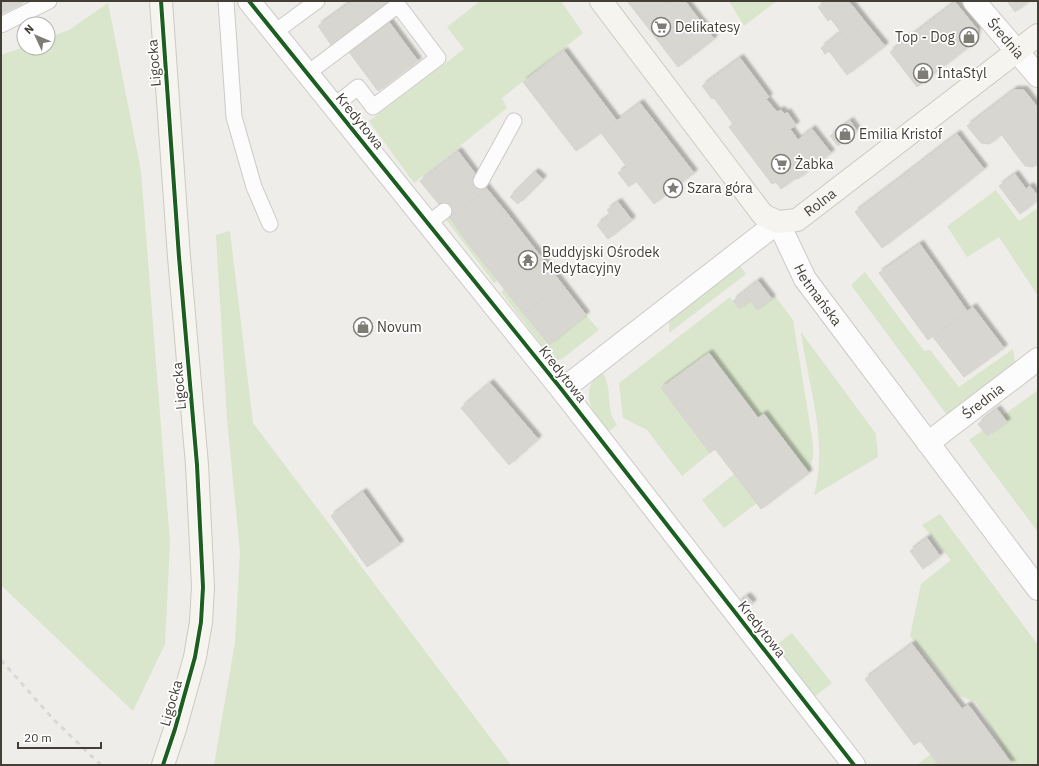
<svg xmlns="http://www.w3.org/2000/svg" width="1039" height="766" font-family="'IBM Plex Sans',sans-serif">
<defs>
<filter id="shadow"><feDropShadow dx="3.5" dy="-3.5" stdDeviation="1" flood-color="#0004"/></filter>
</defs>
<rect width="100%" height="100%" fill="#eeede9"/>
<g fill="#d9e6cb">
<path d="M 480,1 L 561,1 L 583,33 L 502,98 L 507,108 L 414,183 L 369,121 L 464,49 L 447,27 Z"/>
<path d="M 729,1 L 777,1 L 744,26 Z"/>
<path d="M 108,3 L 141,171 L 170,542 L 165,644 L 133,711 L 1,585 L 1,55 L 24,47 L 48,48 L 48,38 L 69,30 Z"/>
<path d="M 996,190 L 1019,221 L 1038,208 L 1038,296 L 999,237 L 967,257 L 947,226 Z"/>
<path d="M 448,216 L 498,281 L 494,283 L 445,218 Z"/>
<path d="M 230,231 L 253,423 L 511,765 L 214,765 L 235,642 L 240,552 L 227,419 L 216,235 Z"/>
<path d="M 739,265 L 746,274 L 669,333 L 669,320 Z"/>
<path d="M 865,272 L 924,351 L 930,350 L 959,387 L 1013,349 L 1015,362 L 947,415 L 851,285 Z"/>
<path d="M 505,289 L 548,345 L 586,315 L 599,330 L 562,359 L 556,360 L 550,356 L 501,292 Z"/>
<path d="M 775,296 L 793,320 L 813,444 L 813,457 L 809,473 L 764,414 L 758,418 L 709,353 L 661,388 L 710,453 L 682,476 L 647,430 L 623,418 L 619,383 L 730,297 L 739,309 L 750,301 L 757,310 Z"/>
<path d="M 801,332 L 876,434 L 878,457 L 814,495 C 829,441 808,386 801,332 Z"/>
<path d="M 602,372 C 614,389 604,408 617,425 L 607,433 C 593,414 577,390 602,372 Z"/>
<path d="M 1038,390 L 1038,532 L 969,440 L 983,430 L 988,436 L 1007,422 L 1002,416 Z"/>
<path d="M 734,474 L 757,503 L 724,528 L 702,500 Z"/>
<path d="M 940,514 L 1038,645 L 1037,765 L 1011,765 L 1012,764 L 976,702 L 960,696 L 910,636 L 921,584 L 951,560 L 922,525 Z"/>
<path d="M 792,633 L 832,683 L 813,698 L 773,647 Z"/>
<path d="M 931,754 L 939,765 L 917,765 Z"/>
</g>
<g fill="#d7d6d1" stroke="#d6d4cf" filter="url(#shadow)">
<path d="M 1,1 L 20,1 L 22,4 L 1,14 Z"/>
<path d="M 352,1 L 392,1 L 332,46 L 318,26 Z"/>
<path d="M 627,1 L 669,1 L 642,20 Z"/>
<path d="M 669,1 L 685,1 L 714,39 L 678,67 L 642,20 Z"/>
<path d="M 826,1 L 848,1 L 851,4 L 828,21 L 818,7 Z"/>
<path d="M 1007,1 L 1030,1 L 1015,12 Z"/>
<path d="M 955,2 L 977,29 L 975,42 L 917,87 L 890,52 Z"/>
<path d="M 851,4 L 866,23 L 846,39 L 831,19 Z"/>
<path d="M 389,22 L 418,61 L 378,91 L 349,52 Z"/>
<path d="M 866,23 L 885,46 L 847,75 L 829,51 Z"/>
<path d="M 841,32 L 846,39 L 825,54 L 821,48 Z"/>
<path d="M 564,51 L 617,121 L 576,151 L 523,82 Z"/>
<path d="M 740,58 L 769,97 L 733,124 L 714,98 L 712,99 L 702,86 Z"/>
<path d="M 1014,90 L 1024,90 L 1038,108 L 1038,164 L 1033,167 L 1025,166 L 1001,134 L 990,144 L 981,143 L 967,126 Z"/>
<path d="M 766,99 L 777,112 L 781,110 L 785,114 L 787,112 L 796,125 L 790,129 L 798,140 L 812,129 L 831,153 L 798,179 L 796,178 L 781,189 L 776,182 L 772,184 L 729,127 Z"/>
<path d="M 640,103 L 694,173 L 654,204 L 636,181 L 629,187 L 618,173 L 627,167 L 601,133 Z"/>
<path d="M 850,121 L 857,131 L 838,146 L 830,136 Z"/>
<path d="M 957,134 L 984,169 L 931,211 L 904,175 Z"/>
<path d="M 458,151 L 487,189 L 450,218 L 420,181 Z"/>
<path d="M 535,172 L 543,179 L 518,204 L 510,197 Z"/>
<path d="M 1015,174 L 1026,189 L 1011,202 L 999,186 Z"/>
<path d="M 904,175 L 931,211 L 882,248 L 855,212 Z"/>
<path d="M 1030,186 L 1038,196 L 1038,200 L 1020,214 L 1011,202 Z"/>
<path d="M 487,189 L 506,212 L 467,242 L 450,218 Z"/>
<path d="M 618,202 L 632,220 L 621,229 L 607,210 Z"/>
<path d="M 506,212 L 562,284 L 524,314 L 467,242 Z"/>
<path d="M 610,215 L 621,229 L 608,239 L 597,225 Z"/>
<path d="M 920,244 L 967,311 L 928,340 L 879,273 Z"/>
<path d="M 758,281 L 772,299 L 757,310 L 744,292 Z"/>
<path d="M 562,284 L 586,315 L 549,345 L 524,314 Z"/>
<path d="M 744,292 L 750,301 L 739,309 L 733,301 Z"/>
<path d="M 973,307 L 1004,348 L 964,377 L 933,337 Z"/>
<path d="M 709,353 L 758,418 L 764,414 L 809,473 L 761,509 L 715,449 L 710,453 L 661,388 Z"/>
<path d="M 490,383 L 538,439 L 509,465 L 461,408 Z"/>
<path d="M 997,409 L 1007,422 L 987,436 L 978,424 Z"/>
<path d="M 363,492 L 400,544 L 367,567 L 331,516 Z"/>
<path d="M 927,538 L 940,556 L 923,569 L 910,551 Z"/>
<path d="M 747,596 L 753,603 L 744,610 L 738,603 Z"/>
<path d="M 912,644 L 962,709 L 968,705 L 970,707 L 1012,764 L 939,765 L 920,741 L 914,745 L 865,679 Z"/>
</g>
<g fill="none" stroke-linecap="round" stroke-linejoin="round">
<g stroke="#cccac6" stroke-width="17">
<g id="lane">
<path d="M 226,1 L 234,117 L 254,187 L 270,224"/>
<path d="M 1,25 L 49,1"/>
<path d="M 275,32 L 317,1"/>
<path d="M 308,73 L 398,5 L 438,58 L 373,107 L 358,87 L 334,106"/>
<path d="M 481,181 L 514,121"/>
<path d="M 428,224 L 444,211"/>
</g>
</g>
<g stroke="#cccac6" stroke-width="24">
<g id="street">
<path d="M 249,1 L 562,390 L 854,765"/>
<path id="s1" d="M 974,1 L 1038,76"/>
<path id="s2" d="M 562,390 L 778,222 L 805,279 L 1038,589"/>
<path id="s3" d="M 928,443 L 1038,359"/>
</g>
</g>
<g stroke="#cccac0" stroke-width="24">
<g id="secondary">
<path d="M 161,1 L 179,257 L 197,465 L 203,587 L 201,622 L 195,657 L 175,729 L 163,765"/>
<path id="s4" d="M 601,1 L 763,215 L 778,222 L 797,220 L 1038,35"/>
</g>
</g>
<use href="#lane" stroke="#fcfcfc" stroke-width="15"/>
<use href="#street" stroke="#fcfcfc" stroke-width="22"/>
<use href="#secondary" stroke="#f5f4ee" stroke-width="22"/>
<path stroke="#d8d8d7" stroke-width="3" stroke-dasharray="5 5" stroke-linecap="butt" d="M 1,660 L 55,721 L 101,765"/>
<g stroke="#fff" stroke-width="6">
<g id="cycleway">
<path d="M 161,1 L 179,257 L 197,465 L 203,587 L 201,622 L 195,657 L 175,729 L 163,765"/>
<path d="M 249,1 L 562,390 L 854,765"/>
</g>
</g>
<use href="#cycleway" stroke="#1b5e20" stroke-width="4"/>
</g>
<defs>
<g id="supermarket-ring" transform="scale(1)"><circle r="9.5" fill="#fff" stroke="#7f7c75" stroke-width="1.5"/><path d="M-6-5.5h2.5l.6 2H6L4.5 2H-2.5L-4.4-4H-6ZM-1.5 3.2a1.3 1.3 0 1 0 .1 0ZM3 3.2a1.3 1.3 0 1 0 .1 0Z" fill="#7f7c75"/></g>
<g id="shop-ring" transform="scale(1)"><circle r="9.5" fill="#fff" stroke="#7f7c75" stroke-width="1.5"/><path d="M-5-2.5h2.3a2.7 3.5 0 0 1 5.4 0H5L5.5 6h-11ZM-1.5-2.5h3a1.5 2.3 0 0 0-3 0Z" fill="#7f7c75"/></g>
<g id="sight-ring" transform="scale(1)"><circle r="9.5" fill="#fff" stroke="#7f7c75" stroke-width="1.5"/><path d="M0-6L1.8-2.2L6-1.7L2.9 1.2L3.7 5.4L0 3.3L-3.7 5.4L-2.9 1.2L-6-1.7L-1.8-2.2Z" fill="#7f7c75"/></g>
<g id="temple-ring" transform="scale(1)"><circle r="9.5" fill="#fff" stroke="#7f7c75" stroke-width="1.5"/><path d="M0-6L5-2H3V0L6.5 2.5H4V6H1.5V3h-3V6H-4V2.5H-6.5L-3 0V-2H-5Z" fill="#7f7c75"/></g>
</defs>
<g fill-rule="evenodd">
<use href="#supermarket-ring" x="661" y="27"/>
<use href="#shop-ring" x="969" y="37"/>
<use href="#shop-ring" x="923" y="73"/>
<use href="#shop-ring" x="845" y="134"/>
<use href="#supermarket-ring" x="781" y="164"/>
<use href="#sight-ring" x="673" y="188"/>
<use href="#temple-ring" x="528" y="260"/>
<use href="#shop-ring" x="363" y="327"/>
</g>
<g text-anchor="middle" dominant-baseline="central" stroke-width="3.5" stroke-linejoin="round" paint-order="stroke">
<g font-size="14" fill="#433f36" stroke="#fff" text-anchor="start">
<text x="675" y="27">Delikatesy</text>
<text x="955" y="37" text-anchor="end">Top - Dog</text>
<text x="937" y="73">IntaStyl</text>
<text x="859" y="134">Emilia Kristof</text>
<text x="795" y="164">Żabka</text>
<text x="687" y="188">Szara góra</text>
<text x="542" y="252">Buddyjski Ośrodek<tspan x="542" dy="16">Medytacyjny</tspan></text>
<text x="377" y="327">Novum</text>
</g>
<g font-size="14" fill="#433f36" stroke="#fff">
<text stroke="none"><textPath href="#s1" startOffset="49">Średnia</textPath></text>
<text transform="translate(154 63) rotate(-94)">Ligocka</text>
<text transform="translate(360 121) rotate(51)">Kredytowa</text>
<text stroke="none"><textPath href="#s4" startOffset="333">Rolna</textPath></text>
<text stroke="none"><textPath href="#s2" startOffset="357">Hetmańska</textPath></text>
<text transform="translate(563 374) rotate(52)">Kredytowa</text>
<text transform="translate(179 386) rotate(-95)">Ligocka</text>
<text stroke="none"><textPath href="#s3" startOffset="69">Średnia</textPath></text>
<text transform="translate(762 629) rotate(52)">Kredytowa</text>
<text transform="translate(171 703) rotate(-74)">Ligocka</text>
</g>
</g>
<rect width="1039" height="766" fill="none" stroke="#433f36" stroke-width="4"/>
<g transform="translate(36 36) rotate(314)"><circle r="19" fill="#ffffff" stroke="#b4b2af"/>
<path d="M0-3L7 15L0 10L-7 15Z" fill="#7f7c75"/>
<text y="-6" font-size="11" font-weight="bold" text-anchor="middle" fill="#433f36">N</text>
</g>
<path d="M18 742v6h83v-6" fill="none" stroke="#433f36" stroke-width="2"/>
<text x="24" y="742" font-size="12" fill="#433f36" stroke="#ffffff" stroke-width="3" paint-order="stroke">20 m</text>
</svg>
